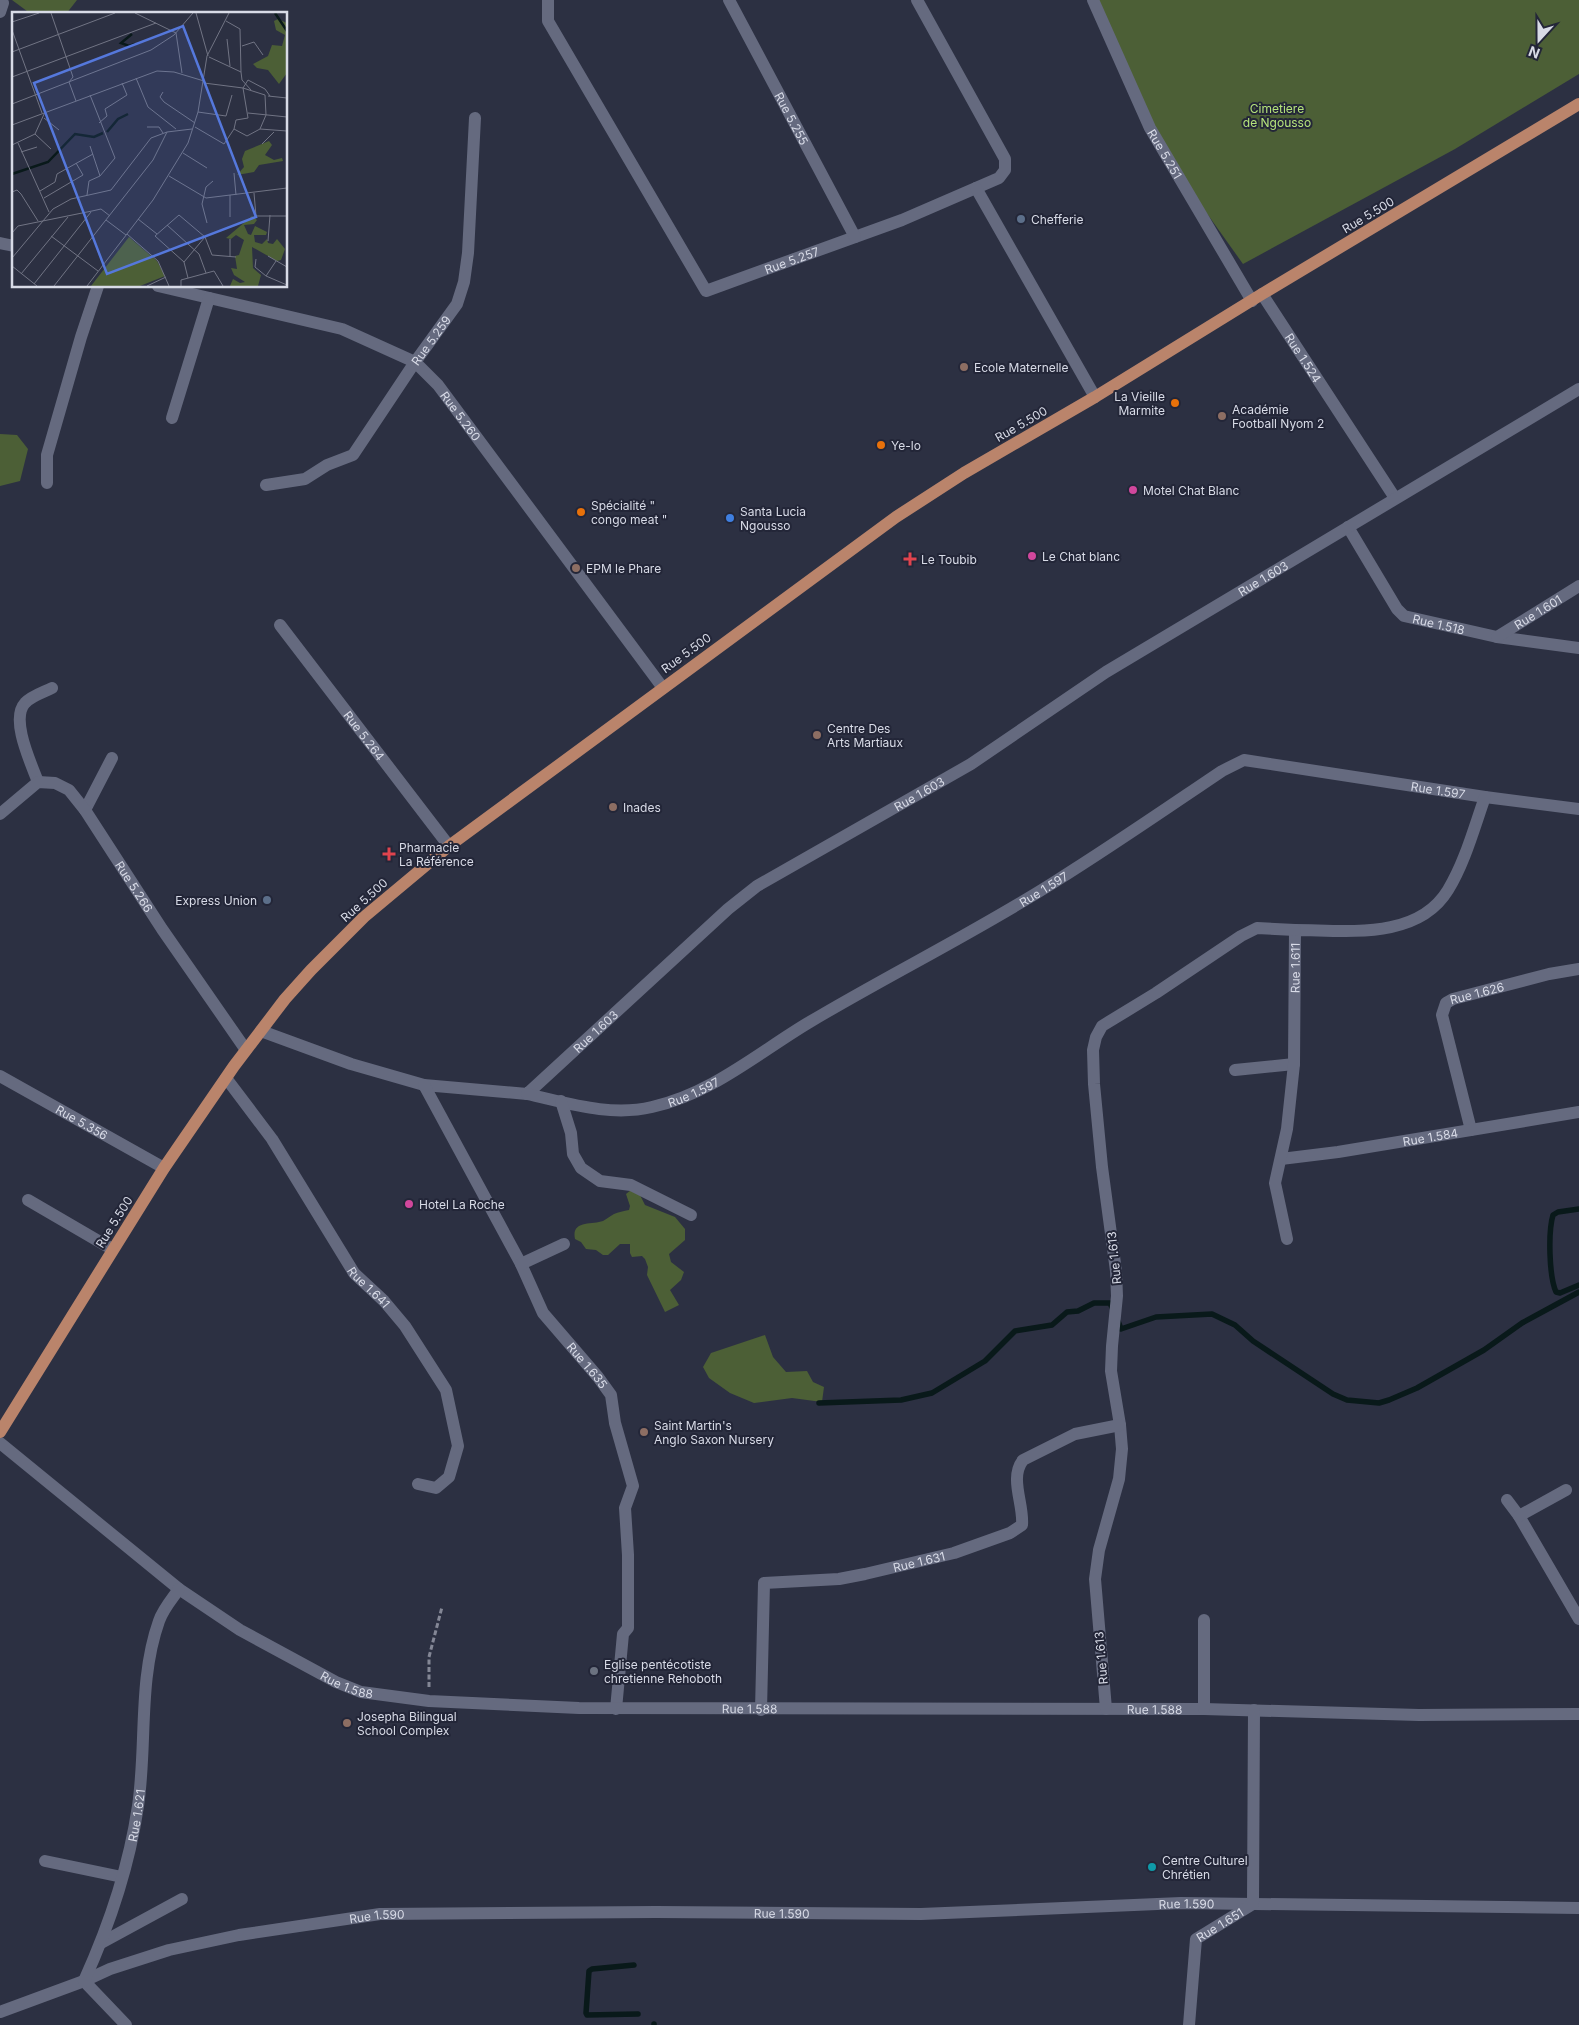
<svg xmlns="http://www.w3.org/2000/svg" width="1579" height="2025" font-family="Inter,sans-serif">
<rect width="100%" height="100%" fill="#2c3042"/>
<g fill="#4c5f36">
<path d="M 12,0 L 77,0 L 66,14 L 31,14 Z"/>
<path d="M 1092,0 L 1579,0 L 1579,74 L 1455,149 L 1243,264 L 1141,121 Z"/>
<path d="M 0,434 L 17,435 L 28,449 L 20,481 L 0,486 Z"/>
<path d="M 631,1190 L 639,1193 L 645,1205 L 675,1217 L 685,1229 L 685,1240 L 669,1254 L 671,1262 L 684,1272 L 681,1280 L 670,1290 L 679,1305 L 665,1312 L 647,1275 L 648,1267 L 645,1259 L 642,1256 L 632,1257 L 630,1253 L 630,1244 L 620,1244 L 608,1255 L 603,1255 L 596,1250 L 586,1249 L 581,1242 L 575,1239 C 571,1220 592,1225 603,1221 C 607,1219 610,1216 614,1214 C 618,1212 624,1211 629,1210 L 630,1206 L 626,1194 Z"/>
<path d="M 765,1335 L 773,1357 L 786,1372 L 807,1371 L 813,1382 L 824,1387 L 822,1402 L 792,1398 L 754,1403 L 730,1393 L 709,1378 L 703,1367 L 711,1353 Z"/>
</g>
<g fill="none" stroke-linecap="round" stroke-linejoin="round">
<g stroke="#09191a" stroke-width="5.5">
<path d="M 1579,1209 L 1558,1212 L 1553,1215 C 1548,1232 1549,1276 1556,1292 L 1560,1293 L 1579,1285"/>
<path d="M 1118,1321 L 1121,1329 L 1156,1317 L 1212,1314 L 1235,1325 L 1253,1341 L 1333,1394 L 1347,1400 L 1379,1403 L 1389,1400 L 1417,1388 L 1484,1350 L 1522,1323 L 1579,1292"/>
<path d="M 819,1403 L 901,1400 L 932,1393 L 985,1361 L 1015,1331 L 1052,1325 L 1067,1312 L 1078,1311 L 1094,1303 L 1110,1303 L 1113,1310"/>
<path d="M 634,1965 L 592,1969 L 589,1971 L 586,2013 L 587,2015 L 638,2014"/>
<path d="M 654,2024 L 654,2025"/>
</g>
<path stroke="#848796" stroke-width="3" stroke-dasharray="5 2.5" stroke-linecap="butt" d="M 429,1687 L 429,1657 L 442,1607"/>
<g stroke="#656a7f" stroke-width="12">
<path id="s1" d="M 548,0 L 548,21 L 706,291 L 902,220 L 999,178 L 1005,170 L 1005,159 L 917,0"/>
<path id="s2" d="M 729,0 L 855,237"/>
<path id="s3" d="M 1093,0 L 1150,128 L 1252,301"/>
<path d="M 0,2 L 3,3 L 0,12"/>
<path d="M 976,188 L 1095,397"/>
<path d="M 0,243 L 14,246"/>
<path id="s4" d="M 158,286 L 342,329 L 415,362 L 438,385 L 663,688"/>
<path id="s5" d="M 1262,294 L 1395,498"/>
<path d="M 172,418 L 209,298"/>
<path d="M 47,483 L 47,455 L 81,337 L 98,286"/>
<path id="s6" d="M 266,485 L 305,479 L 327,465 L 353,455 L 415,362 L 457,304 L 464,282 L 468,253 L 475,118"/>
<path id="s7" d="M 1348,527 L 1397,609 L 1404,616 L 1497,637 L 1579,648"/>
<path id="s8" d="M 280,625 L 449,846"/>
<path id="s9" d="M 1497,637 L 1579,586"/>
<path d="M 38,782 C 31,763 10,719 25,703 C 31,696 44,692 52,688"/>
<path d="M 85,810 L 112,758"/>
<path id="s10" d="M 0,814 L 38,782 L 55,783 L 69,790 L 85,810 L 162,929 L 246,1050"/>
<path id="s11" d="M 261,1031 L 351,1064 L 424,1085 L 527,1094 L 728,909 L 757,886 L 971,764 L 1106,672 L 1579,389"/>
<path d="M 1235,1070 L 1294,1064"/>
<path id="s12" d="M 0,1076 L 164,1168"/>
<path id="s13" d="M 226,1078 L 272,1139 L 354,1273 L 384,1301 L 405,1326 L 446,1390 L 458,1446 L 449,1477 L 436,1488 L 418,1484"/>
<path id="s14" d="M 424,1085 L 521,1264 L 543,1313 L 598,1377 L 611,1395 L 615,1423 L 633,1486 L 625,1508 L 628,1555 L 628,1628 L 623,1634 L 616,1709"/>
<path id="s15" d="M 527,1094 C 568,1103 610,1117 652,1107 C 711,1094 758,1053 808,1023 C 890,974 976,932 1056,881 C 1112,846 1167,808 1222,771 L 1244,760 L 1485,797 L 1579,809"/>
<path d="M 561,1101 L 571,1133 L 573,1154 L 581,1168 L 600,1181 L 631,1185 L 691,1215"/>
<path id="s16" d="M 1471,1130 L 1442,1015 L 1446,1003 L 1453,999 L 1549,974 L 1579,969"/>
<path id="s17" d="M 1281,1159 L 1338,1152 L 1579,1112"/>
<path d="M 28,1200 L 112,1249"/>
<path id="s18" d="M 1287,1239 L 1275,1183 L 1287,1129 L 1294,1064 L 1295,930 C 1345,930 1417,941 1448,890 C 1465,862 1474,828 1485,797"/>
<path d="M 521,1264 L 564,1244"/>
<path id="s19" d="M 0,1443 L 179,1589 L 240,1630 L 336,1682 L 361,1692 L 429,1701 L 579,1708 L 1204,1709 L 1419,1715 L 1579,1714"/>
<path d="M 1507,1500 L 1519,1516 L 1579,1619"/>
<path d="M 1519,1516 L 1566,1490"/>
<path d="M 1106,1709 L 1095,1579 L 1099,1550 L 1119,1479 L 1122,1449 L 1120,1425 L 1111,1371 L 1112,1346 L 1117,1296 L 1116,1271 L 1102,1167 L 1094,1084 L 1093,1050 L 1096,1037 L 1102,1026 L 1156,993 L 1241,936 L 1257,928 L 1295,930"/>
<path d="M 1204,1709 L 1204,1620"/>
<path id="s20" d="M 761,1710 L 764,1583 L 839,1579 L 865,1574 L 954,1553 L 1010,1533 L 1022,1525 C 1024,1504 1009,1478 1023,1460 L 1075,1434 L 1120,1425"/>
<path d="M 45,1861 L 122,1877"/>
<path d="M 101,1943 L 182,1899"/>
<path id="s21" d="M 0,2012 L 84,1981 L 110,1969 L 169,1950 L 239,1935 L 380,1914 L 656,1912 L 921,1914 L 1181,1903 L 1579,1908"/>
<path id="s22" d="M 126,2025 L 84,1981 C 109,1926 129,1867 138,1806 C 147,1745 138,1680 159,1621 C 163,1609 172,1599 179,1589"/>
<path id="s23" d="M 1189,2025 L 1196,1939 L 1253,1904 L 1254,1710"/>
</g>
<path stroke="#ba846b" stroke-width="12" d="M 0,1432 L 164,1168 L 234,1066 L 285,999 L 311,970 L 364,917 L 449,846 L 896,517 L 964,473 L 1095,397 L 1262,294 L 1579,104"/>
</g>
<g fill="#5c6f8a" stroke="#232638" stroke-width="2">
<circle cx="1021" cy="219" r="5"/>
<circle cx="267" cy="900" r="5"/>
</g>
<g fill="#8d6e63" stroke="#232638" stroke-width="2">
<circle cx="964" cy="367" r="5"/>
<circle cx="1222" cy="416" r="5"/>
<circle cx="576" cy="568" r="5"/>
<circle cx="817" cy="735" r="5"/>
<circle cx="613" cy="807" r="5"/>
<circle cx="644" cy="1432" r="5"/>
<circle cx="347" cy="1723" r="5"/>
</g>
<g fill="#e8710a" stroke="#232638" stroke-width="2">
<circle cx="1175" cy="403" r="5"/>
<circle cx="881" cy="445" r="5"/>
<circle cx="581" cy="512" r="5"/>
</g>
<g fill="#d1479c" stroke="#232638" stroke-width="2">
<circle cx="1133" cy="490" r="5"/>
<circle cx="1032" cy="556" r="5"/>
<circle cx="409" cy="1204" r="5"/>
</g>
<circle fill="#3f7fe0" stroke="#232638" stroke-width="2" cx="730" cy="518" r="5"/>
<g fill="#e0444e" stroke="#232638" stroke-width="2">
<path d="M907.5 551.5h5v5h5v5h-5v5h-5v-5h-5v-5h5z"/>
<path d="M386.5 846.5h5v5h5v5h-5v5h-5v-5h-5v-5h5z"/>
</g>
<circle fill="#6b7280" stroke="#232638" stroke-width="2" cx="594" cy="1671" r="5"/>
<circle fill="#0f9aa8" stroke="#232638" stroke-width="2" cx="1152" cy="1867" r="5"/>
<g text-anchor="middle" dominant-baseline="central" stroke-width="4" stroke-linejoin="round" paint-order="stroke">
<g font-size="12" fill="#b5e37b" stroke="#232638">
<text x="1277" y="108">Cimetiere<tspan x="1277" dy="14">de Ngousso</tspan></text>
</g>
<g font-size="12" fill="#d8dbe7" stroke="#232638">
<text stroke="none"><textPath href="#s2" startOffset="134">Rue 5.255</textPath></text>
<text stroke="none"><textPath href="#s3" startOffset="170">Rue 5.251</textPath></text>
<text transform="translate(1368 215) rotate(-31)">Rue 5.500</text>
<text stroke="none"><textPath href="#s1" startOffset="425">Rue 5.257</textPath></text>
<text stroke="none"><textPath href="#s6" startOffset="232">Rue 5.259</textPath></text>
<text stroke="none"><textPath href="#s5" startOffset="76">Rue 1.524</textPath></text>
<text stroke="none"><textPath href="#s4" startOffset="340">Rue 5.260</textPath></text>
<text transform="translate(1021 424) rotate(-30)">Rue 5.500</text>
<text stroke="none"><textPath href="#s11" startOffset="1178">Rue 1.603</textPath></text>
<text stroke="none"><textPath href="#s9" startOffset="48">Rue 1.601</textPath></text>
<text stroke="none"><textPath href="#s7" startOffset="141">Rue 1.518</textPath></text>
<text transform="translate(686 653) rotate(-36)">Rue 5.500</text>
<text stroke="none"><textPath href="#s8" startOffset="139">Rue 5.264</textPath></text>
<text stroke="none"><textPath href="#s15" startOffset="1011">Rue 1.597</textPath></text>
<text stroke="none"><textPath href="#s11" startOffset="772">Rue 1.603</textPath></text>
<text stroke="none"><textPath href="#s10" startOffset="199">Rue 5.266</textPath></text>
<text stroke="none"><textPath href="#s15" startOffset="576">Rue 1.597</textPath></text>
<text transform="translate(364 900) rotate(-42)">Rue 5.500</text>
<text stroke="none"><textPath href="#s18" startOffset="274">Rue 1.611</textPath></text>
<text stroke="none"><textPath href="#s16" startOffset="164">Rue 1.626</textPath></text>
<text stroke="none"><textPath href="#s11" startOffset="368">Rue 1.603</textPath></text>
<text stroke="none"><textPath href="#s15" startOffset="171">Rue 1.597</textPath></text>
<text stroke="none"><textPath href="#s12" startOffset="94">Rue 5.356</textPath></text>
<text stroke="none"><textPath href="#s17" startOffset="151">Rue 1.584</textPath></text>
<text transform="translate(114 1222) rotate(-58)">Rue 5.500</text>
<text transform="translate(1114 1258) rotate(-96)">Rue 1.613</text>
<text stroke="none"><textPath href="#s13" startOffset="254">Rue 1.641</textPath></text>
<text stroke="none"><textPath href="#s14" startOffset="326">Rue 1.635</textPath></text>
<text stroke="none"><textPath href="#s20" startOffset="284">Rue 1.631</textPath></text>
<text transform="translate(1101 1658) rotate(-95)">Rue 1.613</text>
<text stroke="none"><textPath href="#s19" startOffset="425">Rue 1.588</textPath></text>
<text stroke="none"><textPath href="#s19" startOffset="1235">Rue 1.588</textPath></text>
<text stroke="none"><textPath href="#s19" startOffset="830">Rue 1.588</textPath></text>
<text stroke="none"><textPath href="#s22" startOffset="235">Rue 1.621</textPath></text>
<text stroke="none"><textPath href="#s21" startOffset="1201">Rue 1.590</textPath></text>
<text stroke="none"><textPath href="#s21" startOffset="796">Rue 1.590</textPath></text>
<text stroke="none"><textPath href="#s21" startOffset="391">Rue 1.590</textPath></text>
<text stroke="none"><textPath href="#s23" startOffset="114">Rue 1.651</textPath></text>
</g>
<g font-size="12" fill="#d8dbe7" stroke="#232638" text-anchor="start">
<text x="1031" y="219">Chefferie</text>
<text x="974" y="367">Ecole Maternelle</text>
<text x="1165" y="396" text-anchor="end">La Vieille<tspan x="1165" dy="14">Marmite</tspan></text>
<text x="1232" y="409">Académie<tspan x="1232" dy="14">Football Nyom 2</tspan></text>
<text x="891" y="445">Ye-lo</text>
<text x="1143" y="490">Motel Chat Blanc</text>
<text x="591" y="505">Spécialité "<tspan x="591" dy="14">congo meat "</tspan></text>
<text x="740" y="511">Santa Lucia<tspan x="740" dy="14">Ngousso</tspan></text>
<text x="1042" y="556">Le Chat blanc</text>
<text x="921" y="559">Le Toubib</text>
<text x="586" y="568">EPM le Phare</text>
<text x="827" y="728">Centre Des<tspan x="827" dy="14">Arts Martiaux</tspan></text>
<text x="623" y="807">Inades</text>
<text x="399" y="847">Pharmacie<tspan x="399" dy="14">La Référence</tspan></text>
<text x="257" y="900" text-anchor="end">Express Union</text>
<text x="419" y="1204">Hotel La Roche</text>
<text x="654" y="1425">Saint Martin's<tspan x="654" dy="14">Anglo Saxon Nursery</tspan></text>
<text x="604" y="1664">Eglise pentécotiste<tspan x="604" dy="14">chretienne Rehoboth</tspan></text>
<text x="357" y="1716">Josepha Bilingual<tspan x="357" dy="14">School Complex</tspan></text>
<text x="1162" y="1860">Centre Culturel<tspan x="1162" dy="14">Chrétien</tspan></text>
</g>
</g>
<g transform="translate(12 12)">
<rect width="275" height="275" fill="#2c3042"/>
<path d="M 266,7 L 275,11 L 275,61 L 267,72 L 256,58 L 245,56 L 241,52 L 256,44 L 260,33 L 270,34 L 273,23 L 264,18 L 262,9 ZM 257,129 L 260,133 L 253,143 L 262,148 L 270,146 L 271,149 L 247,153 L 242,160 L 225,163 L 232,155 L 230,147 L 233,139 ZM 240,204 L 245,208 L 242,212 L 232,213 L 236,222 L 239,223 L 243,214 L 255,220 L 254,223 L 242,223 L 243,230 L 250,232 L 255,227 L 256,231 L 261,232 L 265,227 L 273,237 L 269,248 L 265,249 L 240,235 L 241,256 L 249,263 L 246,274 L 218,274 L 221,267 L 228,271 L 233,270 L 222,263 L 219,256 L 225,257 L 223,244 L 227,243 L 232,228 L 224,223 L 219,227 L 214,226 ZM 117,225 L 145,249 L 153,264 L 128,274 L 79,274 Z" fill="#4c5f36"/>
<path fill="none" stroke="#09191a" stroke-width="2.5" d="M 263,1 L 275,19M 120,22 L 109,31 L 117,34 L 123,32M 95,120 L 106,107 L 116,102M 0,162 L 36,150 L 63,122 L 82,125 L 91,121"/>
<path fill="none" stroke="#717484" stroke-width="1" d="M 39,1 L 61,65 L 57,70 L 64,89M 123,1 L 164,21 L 170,61M 184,1 L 196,44M 0,10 L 27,1M 0,18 L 30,101M 215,27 L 218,54M 230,34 L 242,30 L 251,43M 0,40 L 103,1M 197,45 L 229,60 L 228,17 L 214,9M 229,60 L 230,68 L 239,78M 0,65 L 144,11M 124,66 L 136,95 L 164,117M 192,71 L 231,76 L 253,83 L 254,103 L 248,117 L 235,124 L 222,117M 151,80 L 148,85 L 152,90 L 183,111M 78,83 L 103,146 L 88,164M 256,84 L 275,86M 0,92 L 139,38 L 162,23 L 181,1M 186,100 L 214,104 L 220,83M 236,101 L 275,105M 32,106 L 47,118M 87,111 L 95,104 L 93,97 L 115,83 L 110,71M 0,113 L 145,59 L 162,60 L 192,69M 135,115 L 147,115 L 151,121M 183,115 L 212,132 L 222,117 L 224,108 L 236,106 L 231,76 L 236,68 L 253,77 L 258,84M 248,117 L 275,119M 23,122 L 39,137M 6,131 L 37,200M 250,132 L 262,120M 0,133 L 23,122 L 33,100M 9,140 L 25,135M 171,141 L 195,156M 222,161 L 224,183M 157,164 L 194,186 L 275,176M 28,179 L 43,170 L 45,162 L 81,142M 0,180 L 5,178 L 9,182 L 26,209M 242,181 L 244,204 L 275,204M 75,183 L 77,169 L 88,164 L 78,134M 32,186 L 71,163 L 64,151M 218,205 L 218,183M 126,207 L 145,222M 94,208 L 114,223M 195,211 L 190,192 L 194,175 L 201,169M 155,213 L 187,242 L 194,261M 0,221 L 6,214 L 80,199 L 89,197 L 98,204M 115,222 L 146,249 L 157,274M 39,224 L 86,259M 256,229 L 258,203M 256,244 L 275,255M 218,245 L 218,227M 0,246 L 41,197 L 59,187 L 99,178 L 139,126 L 155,120M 244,247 L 243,255 L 254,264M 264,249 L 254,264 L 275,273M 172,250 L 193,225 L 200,243 L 224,245M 0,254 L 25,274M 9,262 L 56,205M 176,266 L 172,250 L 143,224 L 167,203 L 193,225M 22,272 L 79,200M 42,274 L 141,148 L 155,120 L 180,117M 75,274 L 141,188 L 176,131 L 186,100 L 195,44 L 217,1M 135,274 L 154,265M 169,274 L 169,268 L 202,259 L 211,274"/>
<path fill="#5578dc" fill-opacity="0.15" stroke="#5578dc" stroke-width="2.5" d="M 171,14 L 244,205 L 95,262 L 22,71 Z"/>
<rect width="275" height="275" fill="none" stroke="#d8dbe7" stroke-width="2.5"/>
</g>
<g transform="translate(1539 40) rotate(201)" stroke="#232638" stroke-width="4" paint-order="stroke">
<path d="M0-4L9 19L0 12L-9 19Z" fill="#d8dbe7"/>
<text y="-8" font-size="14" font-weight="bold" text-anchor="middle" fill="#d8dbe7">N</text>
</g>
</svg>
